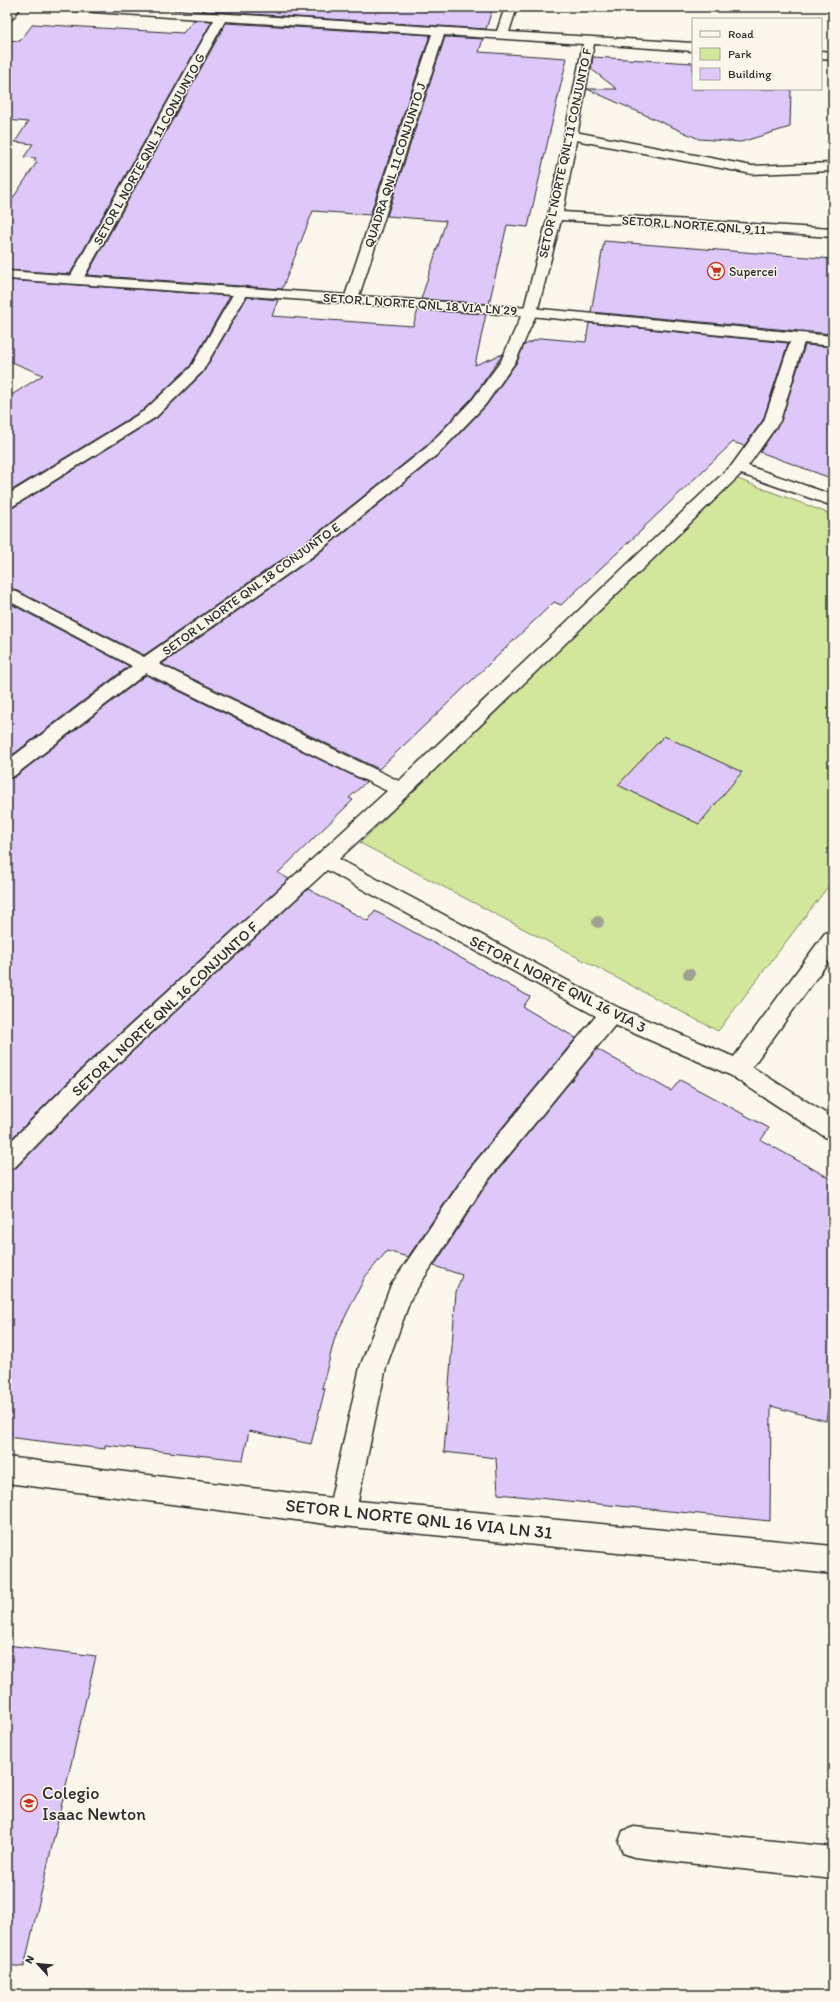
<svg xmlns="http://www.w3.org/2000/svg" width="840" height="2002" font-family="Itim,sans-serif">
<rect width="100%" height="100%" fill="#fbf7ec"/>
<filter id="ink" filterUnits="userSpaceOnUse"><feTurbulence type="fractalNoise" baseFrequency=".025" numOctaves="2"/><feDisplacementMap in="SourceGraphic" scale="8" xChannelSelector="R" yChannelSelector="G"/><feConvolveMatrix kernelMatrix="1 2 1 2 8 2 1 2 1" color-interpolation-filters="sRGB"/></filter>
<g filter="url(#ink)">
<path fill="#d2e79b" stroke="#7e8963" d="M 735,478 L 833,515 L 833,880 L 718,1031 L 360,843 Z"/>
<g fill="#ddc8f9" stroke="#2b2b2b">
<path d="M 206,7 L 493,7 L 486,29 L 202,11 Z"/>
<path d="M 194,20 L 212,21 L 70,274 L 7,270 L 7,207 L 37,162 L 34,161 L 36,158 L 24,157 L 33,144 L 15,142 L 28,122 L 7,120 L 7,40 L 20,41 L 33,24 L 183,33 Z"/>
<path d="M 226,23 L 430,35 L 370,215 L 313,211 L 282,289 L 87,275 Z"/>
<path d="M 445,37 L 483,39 L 479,52 L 567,58 L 528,227 L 507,225 L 489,304 L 421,299 L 446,221 L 387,216 Z"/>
<path d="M 593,57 L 693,63 L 693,89 L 791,89 L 790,127 L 741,142 L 699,139 L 587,89 L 617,89 L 591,69 Z"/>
<path d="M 604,241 L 833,259 L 833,334 L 591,312 Z"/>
<path d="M 7,280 L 230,296 L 190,366 L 143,410 L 7,493 L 7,398 L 43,375 L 7,360 Z"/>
<path d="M 247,297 L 278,300 L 272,316 L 413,326 L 418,310 L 486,314 L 475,365 L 503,354 L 472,398 L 426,446 L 300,547 L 144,655 L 7,586 L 7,508 L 14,507 L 157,418 L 203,373 Z"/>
<path d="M 589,323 L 788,343 L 763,420 L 744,446 L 733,442 L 642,529 L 643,529 L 561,605 L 554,602 L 379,769 L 162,664 L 314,557 L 440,454 L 486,406 L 517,362 L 524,345 L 541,338 L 586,342 Z"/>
<path d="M 805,345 L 833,347 L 833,479 L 760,452 L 781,421 Z"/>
<path d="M 7,602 L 129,666 L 7,759 Z"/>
<path d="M 146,675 L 366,782 L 349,798 L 353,800 L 278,873 L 289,879 L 85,1065 L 7,1143 L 7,779 L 15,777 Z"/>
<path d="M 664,736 L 742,772 L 699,824 L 618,785 Z"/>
<path d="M 308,889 L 368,921 L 375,911 L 452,953 L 530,997 L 523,1007 L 576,1038 L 468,1169 L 408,1257 L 387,1251 L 365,1277 L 335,1337 L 322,1388 L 325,1389 L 311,1444 L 249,1431 L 243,1460 L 105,1445 L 105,1449 L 7,1437 L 7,1171 L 16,1168 L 103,1079 Z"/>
<path d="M 597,1049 L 671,1091 L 680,1080 L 769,1128 L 761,1140 L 833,1180 L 833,1375 L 826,1421 L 771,1406 L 770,1521 L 498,1494 L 496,1458 L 444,1452 L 456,1292 L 462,1275 L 434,1266 L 486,1185 Z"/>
<path d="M 7,1645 L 96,1656 L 24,1967 L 7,1965 Z"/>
</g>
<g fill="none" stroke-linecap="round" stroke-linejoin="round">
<g stroke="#2b2b2b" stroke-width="3">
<g id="lane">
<path d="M 570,131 L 752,166 L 833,163 L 833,171 L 752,174 L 565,138 L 564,135 L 565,132 Z"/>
<path d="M 634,1827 L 833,1847 L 833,1879 L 634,1857 L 623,1853 L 619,1842 L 623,1831 Z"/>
</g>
</g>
<g stroke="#2b2b2b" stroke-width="3">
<g id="street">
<path d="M 9,7 L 21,7 L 11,20 L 7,21 L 7,10 Z"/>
<path d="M 58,7 L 118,7 L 497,31 L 505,7 L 517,7 L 509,32 L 693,43 L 693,51 L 594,44 L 563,212 L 833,229 L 833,237 L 561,220 L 537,312 L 516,361 L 485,405 L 439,453 L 313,556 L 159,664 L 399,781 L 732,465 L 764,421 L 791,339 L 793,336 L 803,336 L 805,339 L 780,421 L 748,466 L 833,495 L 833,506 L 741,474 L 408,795 L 339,859 L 619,1008 L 734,1057 L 825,933 L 833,931 L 833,955 L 752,1067 L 833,1118 L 833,1140 L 825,1137 L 730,1075 L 615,1025 L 485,1184 L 411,1298 L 386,1367 L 358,1501 L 833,1546 L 833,1574 L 342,1526 L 7,1483 L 7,1457 L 331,1498 L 360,1367 L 391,1285 L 469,1170 L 596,1016 L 327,870 L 102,1078 L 15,1167 L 7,1170 L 7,1145 L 86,1066 L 387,791 L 146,673 L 14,776 L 7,778 L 7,761 L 132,666 L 7,600 L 7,587 L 144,657 L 301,548 L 427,447 L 473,399 L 501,361 L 523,312 L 548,216 L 583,44 L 444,35 L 358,299 L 356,302 L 346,302 L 344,299 L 432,34 L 225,21 L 83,279 L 81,282 L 71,282 L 69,279 L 214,20 L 64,10 Z"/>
<path d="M 821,51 L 833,52 L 833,60 L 821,59 Z"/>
<path d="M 242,287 L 247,288 L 249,291 L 202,372 L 156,417 L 13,506 L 7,507 L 7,495 L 144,411 L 191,367 L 235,291 L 237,288 Z"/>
</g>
</g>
<g stroke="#2b2b2b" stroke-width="3">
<path id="secondary" d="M 7,271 L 530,308 L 833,336 L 833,346 L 530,316 L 7,279 Z"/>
</g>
<use href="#lane" fill="#fbf7ec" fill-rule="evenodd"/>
<use href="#street" fill="#fbf7ec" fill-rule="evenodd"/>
<use href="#secondary" fill="#fbf7ec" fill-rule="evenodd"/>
</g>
<g fill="#a0a191">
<circle cx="598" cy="922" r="6"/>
<circle cx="689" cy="974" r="6"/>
</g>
</g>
<defs>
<g id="supermarket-ring" transform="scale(0.9)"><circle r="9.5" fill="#fbf7ec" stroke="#c8321e" stroke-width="1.5"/><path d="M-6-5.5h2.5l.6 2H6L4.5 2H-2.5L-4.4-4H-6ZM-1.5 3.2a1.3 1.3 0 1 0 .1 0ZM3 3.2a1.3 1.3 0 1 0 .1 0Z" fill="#c8321e"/></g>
<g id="school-ring" transform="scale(0.9)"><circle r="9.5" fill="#fbf7ec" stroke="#c8321e" stroke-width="1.5"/><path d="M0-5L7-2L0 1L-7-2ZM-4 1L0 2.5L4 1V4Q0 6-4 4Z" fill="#c8321e"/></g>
</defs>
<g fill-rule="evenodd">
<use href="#supermarket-ring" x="716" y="271"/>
<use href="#school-ring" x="29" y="1803"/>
</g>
<g text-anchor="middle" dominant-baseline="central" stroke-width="3" stroke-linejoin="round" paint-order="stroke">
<g font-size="13" fill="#2b2b2b" stroke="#fbf7ec">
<text transform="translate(149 149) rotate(-61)">SETOR L NORTE QNL 11 CONJUNTO G</text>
<text transform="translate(565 153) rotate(-78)">SETOR L NORTE QNL 11 CONJUNTO F</text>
<text transform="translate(395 165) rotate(-72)">QUADRA QNL 11 CONJUNTO J</text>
<text transform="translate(694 225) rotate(4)">SETOR L NORTE QNL 9 11</text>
<text transform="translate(420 304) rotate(4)">SETOR L NORTE QNL 18 VIA LN 29</text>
<text transform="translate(251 589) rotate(-36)">SETOR L NORTE QNL 18 CONJUNTO E</text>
</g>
<g font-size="13" fill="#2b2b2b" stroke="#fbf7ec" text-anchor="start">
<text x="729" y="271">Supercei</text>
</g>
<g font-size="15" fill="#2b2b2b" stroke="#fbf7ec">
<text transform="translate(558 984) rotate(27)">SETOR L NORTE QNL 16 VIA 3</text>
<text transform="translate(165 1009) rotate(-43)">SETOR L NORTE QNL 16 CONJUNTO F</text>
</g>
<g font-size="18" fill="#2b2b2b" stroke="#fbf7ec">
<text transform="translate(419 1519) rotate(6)">SETOR L NORTE QNL 16 VIA LN 31</text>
</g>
<g font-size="18" fill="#2b2b2b" stroke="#fbf7ec" text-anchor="start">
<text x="42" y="1793">Colegio<tspan x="42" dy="21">Isaac Newton</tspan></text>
</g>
</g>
<rect width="840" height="2002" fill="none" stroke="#fbf7ec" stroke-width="24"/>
<rect x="12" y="12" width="816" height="1978" fill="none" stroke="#2b2b2b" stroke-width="1.5" filter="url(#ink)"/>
<rect x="692" y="18" width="130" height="72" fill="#fbf7ec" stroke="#a8a59f"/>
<rect x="700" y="31" width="20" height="6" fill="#fbf7ec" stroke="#a8a59f"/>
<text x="728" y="38" font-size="12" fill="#2b2b2b">Road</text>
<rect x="700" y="48" width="20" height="12" fill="#d2e79b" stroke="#a8a59f"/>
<text x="728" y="58" font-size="12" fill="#2b2b2b">Park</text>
<rect x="700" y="68" width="20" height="12" fill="#ddc8f9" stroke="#a8a59f"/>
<text x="728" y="78" font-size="12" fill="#2b2b2b">Building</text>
<g transform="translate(38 1964) rotate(297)" stroke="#fbf7ec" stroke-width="3" paint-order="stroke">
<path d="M0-3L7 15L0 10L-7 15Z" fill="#2b2b2b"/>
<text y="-6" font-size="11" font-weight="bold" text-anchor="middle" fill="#2b2b2b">N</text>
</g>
</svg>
